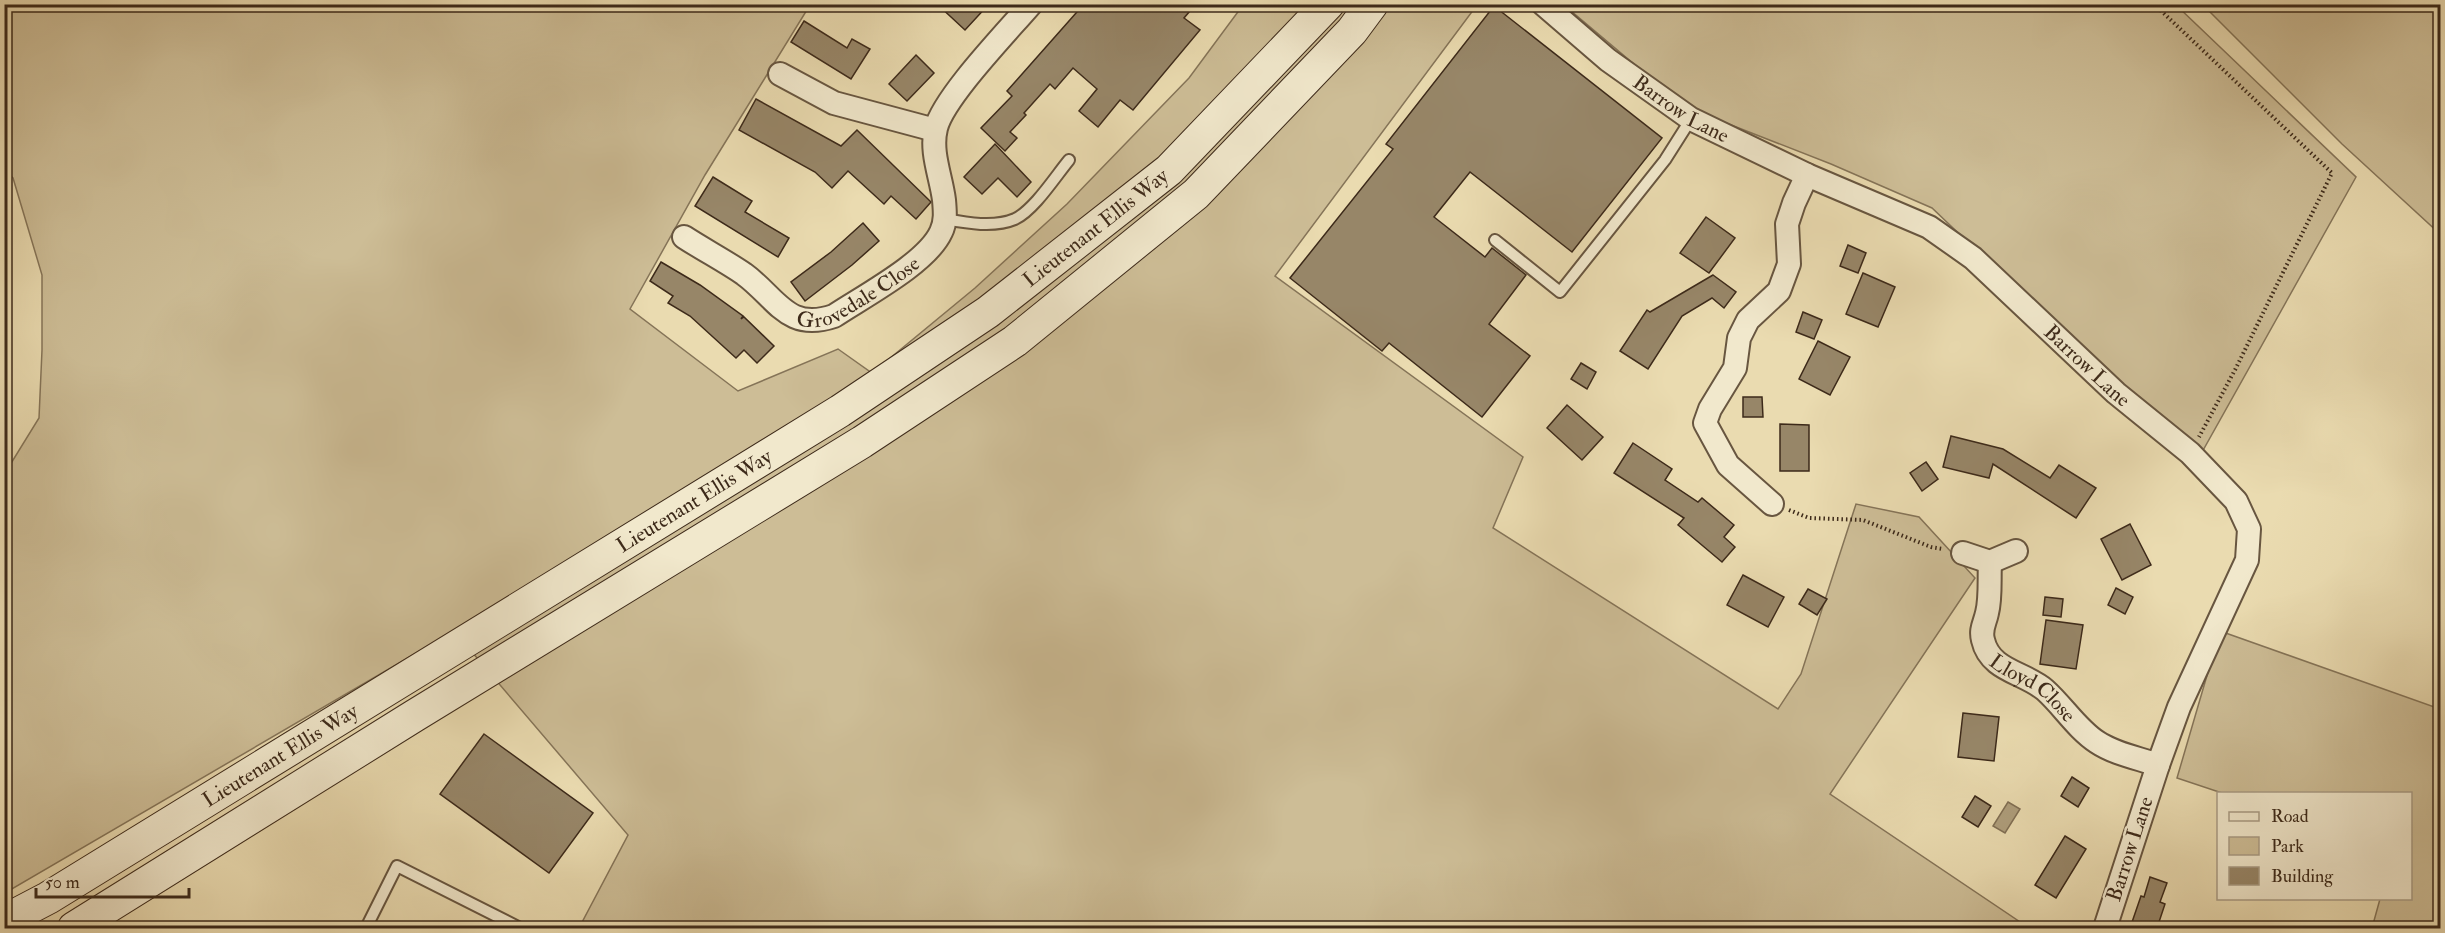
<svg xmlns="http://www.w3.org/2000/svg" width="2445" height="933" font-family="'IM FELL Double Pica',serif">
<rect width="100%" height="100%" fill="#eadbb0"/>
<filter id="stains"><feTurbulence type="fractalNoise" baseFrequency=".00333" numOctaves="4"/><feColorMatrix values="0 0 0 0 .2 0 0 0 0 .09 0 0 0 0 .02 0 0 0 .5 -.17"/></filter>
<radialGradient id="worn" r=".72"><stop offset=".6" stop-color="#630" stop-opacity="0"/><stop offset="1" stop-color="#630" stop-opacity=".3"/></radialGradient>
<g fill="#cdbd96" stroke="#857458" stroke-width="1.5">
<path d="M 4,5 L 810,5 L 705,175 L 630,309 L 738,391 L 838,349 L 872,373 L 975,288 L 1067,204 L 1189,78 L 1243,5 L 1477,5 L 1275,276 L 1523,457 L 1493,528 L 1778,709 L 1801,674 L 1856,504 L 1919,517 L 1975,578 L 1830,794 L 2029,928 L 579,928 L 628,835 L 454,631 L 5,893 L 5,473 L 39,418 L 42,350 L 42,275 L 13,178 L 5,171 Z"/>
<path d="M 1564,5 L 2176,5 L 2356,177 L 2197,461 L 1932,208 L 1831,164 L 1685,107 Z"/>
<path d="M 2203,5 L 2440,5 L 2440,234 L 2342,144 Z"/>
<path d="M 2220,631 L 2440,709 L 2440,928 L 2372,928 L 2380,899 L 2410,898 L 2410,794 L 2222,793 L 2177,778 Z"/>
</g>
<path fill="#af9f7d" stroke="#817055" stroke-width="1.5" d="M 2008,802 L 2020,809 L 2005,833 L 1993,826 Z"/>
<g fill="#978668" stroke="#3d2a1a" stroke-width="1.5">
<path d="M 937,4 L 989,4 L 965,30 Z"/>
<path d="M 1084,4 L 1196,4 L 1184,18 L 1200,30 L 1133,110 L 1120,100 L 1098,127 L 1079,111 L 1097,89 L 1073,68 L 1055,89 L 1050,84 L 1024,113 L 1026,115 L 1010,132 L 1017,138 L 1005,151 L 981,128 L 1012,96 L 1007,91 Z"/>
<path d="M 1494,6 L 1662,138 L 1572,252 L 1470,172 L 1434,217 L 1485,257 L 1492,248 L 1526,275 L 1489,324 L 1530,356 L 1482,417 L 1389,343 L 1382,351 L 1290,278 L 1393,149 L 1386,144 Z"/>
<path d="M 804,21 L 847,48 L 852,39 L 870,49 L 851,79 L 791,42 Z"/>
<path d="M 916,55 L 934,73 L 907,101 L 889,84 Z"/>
<path d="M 756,99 L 841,146 L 857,130 L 931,202 L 916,219 L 891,196 L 884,204 L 848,171 L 832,188 L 815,172 L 739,130 Z"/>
<path d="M 995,144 L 1031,182 L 1017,197 L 998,178 L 982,194 L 964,177 Z"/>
<path d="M 713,177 L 752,201 L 745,212 L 789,238 L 778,257 L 695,206 Z"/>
<path d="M 1706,217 L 1735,238 L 1709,273 L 1680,253 Z"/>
<path d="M 863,223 L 879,241 L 852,265 L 805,301 L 791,282 L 831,252 Z"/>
<path d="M 1848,245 L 1866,253 L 1858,273 L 1840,266 Z"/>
<path d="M 661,262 L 700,285 L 743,316 L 741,319 L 744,317 L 774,346 L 757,363 L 744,350 L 736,358 L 690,316 L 668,303 L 673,296 L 650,281 Z"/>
<path d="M 1863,273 L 1895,287 L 1878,327 L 1846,314 Z"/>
<path d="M 1713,275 L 1736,292 L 1724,308 L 1712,298 L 1682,316 L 1648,369 L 1620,351 L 1647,310 L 1650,312 Z"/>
<path d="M 1803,312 L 1822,320 L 1814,339 L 1796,332 Z"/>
<path d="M 1818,341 L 1850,357 L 1830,395 L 1799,379 Z"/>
<path d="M 1581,363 L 1596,372 L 1587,389 L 1571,379 Z"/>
<path d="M 1743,397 L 1762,397 L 1763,417 L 1743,417 Z"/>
<path d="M 1567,405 L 1603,437 L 1582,460 L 1547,428 Z"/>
<path d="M 1780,424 L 1809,425 L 1809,471 L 1780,471 Z"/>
<path d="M 1951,436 L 2003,449 L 2050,478 L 2059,465 L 2096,488 L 2076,518 L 1993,464 L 1989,478 L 1943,467 Z"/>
<path d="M 1633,443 L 1672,469 L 1665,480 L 1698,502 L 1702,498 L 1734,525 L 1724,537 L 1735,547 L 1722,562 L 1678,525 L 1684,518 L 1614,473 Z"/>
<path d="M 1926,462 L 1938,479 L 1922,491 L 1910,473 Z"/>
<path d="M 2130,524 L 2151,565 L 2122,580 L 2101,539 Z"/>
<path d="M 1743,575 L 1784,597 L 1768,627 L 1727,605 Z"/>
<path d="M 2116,588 L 2133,597 L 2125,614 L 2108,605 Z"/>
<path d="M 1808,589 L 1827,599 L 1817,615 L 1799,604 Z"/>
<path d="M 2045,597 L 2063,599 L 2061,617 L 2043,615 Z"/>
<path d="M 2046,620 L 2083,625 L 2076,669 L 2040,664 Z"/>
<path d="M 1963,713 L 1999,717 L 1994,761 L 1958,757 Z"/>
<path d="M 484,734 L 593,813 L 549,873 L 440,794 Z"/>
<path d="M 2072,777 L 2089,788 L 2078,807 L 2061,796 Z"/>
<path d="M 1975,796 L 1991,806 L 1978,827 L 1962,817 Z"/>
<path d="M 2065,836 L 2086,849 L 2056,898 L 2035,885 Z"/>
<path d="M 2150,877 L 2167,883 L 2160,902 L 2165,904 L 2157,928 L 2130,928 L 2141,896 L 2144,897 Z"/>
</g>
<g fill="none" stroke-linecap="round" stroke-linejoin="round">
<g stroke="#685640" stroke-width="14">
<g id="service">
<path d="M 945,219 C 967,223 994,228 1015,219 C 1034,210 1055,177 1069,160"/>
<path d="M 1495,240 L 1560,292 L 1665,160 L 1691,119"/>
<path d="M 366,928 L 397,866 L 520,928"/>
</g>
</g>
<g stroke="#685640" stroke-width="26">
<g id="minor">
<path id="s1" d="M 1543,4 L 1608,60 L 1691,119 L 1807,175 L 1929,227 L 1973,258 L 2116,393 L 2190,453 L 2236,501 L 2249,529 L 2247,560 L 2179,707 L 2158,765 L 2105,928"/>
<path d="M 780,74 L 834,103 L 935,130"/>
<path id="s2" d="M 684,237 C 704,250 725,261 744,274 C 777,298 787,332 834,316 C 864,296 927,263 941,232 C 946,222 945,211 944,200 C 941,176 930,152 936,128 C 944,97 1007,32 1031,4"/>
<path d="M 1772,504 L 1728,465 L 1705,423 L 1710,409 L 1735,368 L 1739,338 L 1748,320 L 1779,291 L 1789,264 L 1787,224 L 1794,203 L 1807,175"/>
<path d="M 1963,553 L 1990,562 L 2016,551"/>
<path id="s3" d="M 1990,562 C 1989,578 1991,598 1987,613 C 1985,623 1980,629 1983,640 C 1990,671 2024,672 2045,690 C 2063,706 2077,729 2097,742 C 2115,754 2138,758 2158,765"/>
</g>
</g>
<g stroke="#3d2a1a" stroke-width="34">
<g id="secondary">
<path id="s4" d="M 4,921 L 48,898 L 840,411 L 988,312 L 1169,170 L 1328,4"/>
<path d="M 74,928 L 414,716 L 862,442 L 1015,341 L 1196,194 L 1352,31 L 1372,4"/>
</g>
</g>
<g stroke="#3d2a1a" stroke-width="4" stroke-dasharray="1.5 3" stroke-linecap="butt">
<path d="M 2154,4 L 2332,173 L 2236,368 L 2199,437"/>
<path d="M 1789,510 L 1809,518 L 1863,520 L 1931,547 L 1943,549"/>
</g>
<use href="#service" stroke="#f1e8cc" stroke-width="10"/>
<use href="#minor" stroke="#f1e8cc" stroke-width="22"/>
<use href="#secondary" stroke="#f1e8cc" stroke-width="32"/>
</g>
<g text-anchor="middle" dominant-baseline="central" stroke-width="5" stroke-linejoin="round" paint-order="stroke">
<g font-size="21" fill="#3d2a1a" stroke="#f1e8cc">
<text stroke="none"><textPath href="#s1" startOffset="174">Barrow Lane</textPath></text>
<text stroke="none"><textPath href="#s4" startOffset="1294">Lieutenant Ellis Way</textPath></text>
<text stroke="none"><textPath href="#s2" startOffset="208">Grovedale Close</textPath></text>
<text stroke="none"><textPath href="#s1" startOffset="660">Barrow Lane</textPath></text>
<text stroke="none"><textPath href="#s4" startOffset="808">Lieutenant Ellis Way</textPath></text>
<text stroke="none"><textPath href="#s3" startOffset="150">Lloyd Close</textPath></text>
<text stroke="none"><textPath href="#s4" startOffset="322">Lieutenant Ellis Way</textPath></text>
<text transform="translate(2130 849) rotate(-72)">Barrow Lane</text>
</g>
</g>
<rect width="2445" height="933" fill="none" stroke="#eadbb0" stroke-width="24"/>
<rect x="6" y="6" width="2433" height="921" fill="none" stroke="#3d2a1a" stroke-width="3"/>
<rect x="12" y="12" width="2421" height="909" fill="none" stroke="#3d2a1a" stroke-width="1.5"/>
<rect x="2217" y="792" width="195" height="108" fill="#f1e8cc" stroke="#a99c85" stroke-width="1.5"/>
<rect x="2229" y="812" width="30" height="9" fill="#f1e8cc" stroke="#a99c85" stroke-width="1.5"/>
<text x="2271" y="822" font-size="18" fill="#3d2a1a">Road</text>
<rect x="2229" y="837" width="30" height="18" fill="#cdbd96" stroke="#a99c85" stroke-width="1.5"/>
<text x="2271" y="852" font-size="18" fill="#3d2a1a">Park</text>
<rect x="2229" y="867" width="30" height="18" fill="#978668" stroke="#a99c85" stroke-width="1.5"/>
<text x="2271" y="882" font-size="18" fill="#3d2a1a">Building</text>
<path d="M36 888v9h153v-9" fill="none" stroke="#3d2a1a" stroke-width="3"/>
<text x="45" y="888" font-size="18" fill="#3d2a1a" stroke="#f1e8cc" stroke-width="4.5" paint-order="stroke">50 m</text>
<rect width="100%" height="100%" filter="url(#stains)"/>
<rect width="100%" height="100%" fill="url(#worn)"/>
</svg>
